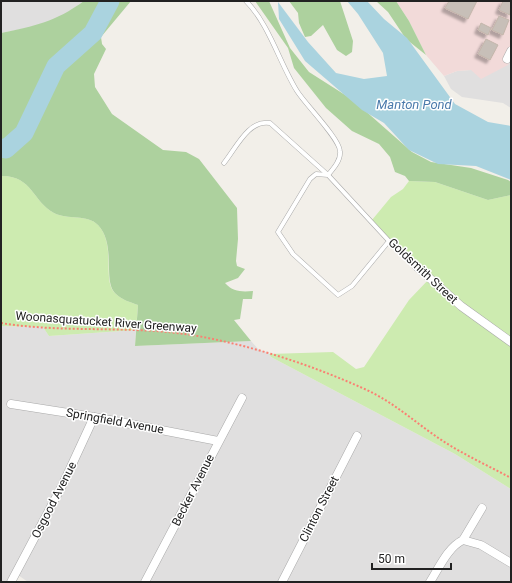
<svg xmlns="http://www.w3.org/2000/svg" width="512" height="583" font-family="Roboto,sans-serif">
<defs>
<filter id="shadow"><feDropShadow dx="-3.5" dy="3.5" stdDeviation="1" flood-color="#0004"/></filter>
</defs>
<rect width="100%" height="100%" fill="#f2efe9"/>
<g fill="#e0dfdf">
<path d="M 1,1 L 84,1 L 65,15 L 38,26 L 1,33 Z"/>
<path d="M 511,59 L 511,108 L 503,103 L 462,97 L 451,89 L 444,76 L 457,71 L 471,70 Z"/>
<path d="M 1,326 L 43,327 L 49,336 L 136,330 L 135,346 L 251,341 L 259,350 L 269,353 L 271,357 L 455,454 L 511,489 L 511,582 L 28,582 L 18,575 L 13,582 L 1,582 Z"/>
</g>
<path fill="#f2dad9" d="M 396,1 L 511,1 L 511,59 L 508,65 L 481,79 L 471,70 L 457,71 L 444,76 L 426,55 L 409,21 Z"/>
<g fill="#cdebb0">
<path d="M 1,176 C 32,175 33,202 54,213 C 67,220 88,214 98,225 C 117,245 101,282 116,294 C 122,300 130,302 138,305 L 136,330 L 49,336 L 43,327 L 1,326 Z"/>
<path d="M 409,181 L 435,182 L 488,200 L 511,195 L 511,489 L 455,454 L 271,357 L 269,354 L 333,352 L 356,369 L 364,367 L 409,300 L 429,279 L 373,224 L 372,220 L 391,197 L 403,189 Z"/>
</g>
<g fill="#add19e">
<path d="M 84,1 L 131,1 L 101,37 L 102,44 L 106,49 L 94,74 L 95,87 L 112,114 L 163,150 L 186,152 L 199,159 L 237,208 L 238,239 L 236,261 L 237,266 L 245,269 L 238,278 L 225,283 C 233,292 242,292 253,291 L 252,299 L 243,299 L 240,319 L 234,320 L 251,341 L 135,346 L 138,305 C 130,302 122,300 116,294 C 102,282 117,245 98,225 C 88,214 67,220 54,213 C 33,202 32,175 1,176 L 1,33 C 35,26 55,22 84,1 Z"/>
<path d="M 255,1 L 269,1 L 290,48 L 309,72 L 353,100 L 412,152 L 431,162 L 471,168 L 508,180 L 511,182 L 511,195 L 488,200 L 435,182 L 409,181 L 405,176 L 395,172 L 390,157 L 379,144 L 352,131 L 326,108 L 294,68 L 288,48 Z"/>
<path d="M 289,1 L 340,1 L 353,41 L 352,52 L 346,56 L 337,50 L 323,25 L 311,36 L 305,37 L 299,23 L 298,13 Z"/>
<path d="M 376,1 L 396,1 L 409,21 L 426,55 L 406,39 L 388,12 Z"/>
</g>
<path fill="#aad3df" d="M 347,1 L 367,1 L 384,19 L 407,38 L 455,104 L 488,122 L 511,126 L 511,180 L 476,166 L 438,164 L 409,150 L 384,123 L 362,110 L 305,61 L 279,19 L 278,2 L 308,42 L 336,73 L 364,79 L 387,76 L 383,53 L 358,14 Z"/>
<g fill="none" stroke-linecap="round" stroke-linejoin="round">
<path stroke="#aad3df" stroke-width="19" d="M 1,148 L 6,149 L 24,133 L 56,66 L 93,33 L 110,1"/>
</g>
<g fill="#c7bfb8" stroke="#c4b6ab" filter="url(#shadow)">
<path d="M 449,1 L 477,1 L 468,19 L 445,8 Z"/>
<path d="M 503,1 L 511,1 L 510,15 L 499,10 Z"/>
<path d="M 499,16 L 509,20 L 503,35 L 492,30 Z"/>
<path d="M 481,23 L 491,28 L 488,35 L 478,30 Z"/>
<path d="M 486,39 L 498,45 L 490,60 L 478,54 Z"/>
</g>
<g fill="none" stroke-linecap="round" stroke-linejoin="round">
<g stroke="#a9a9a9" stroke-width="5">
<g id="lane">
<path d="M 224,163 C 236,148 249,119 270,123 L 328,175 C 334,168 341,160 340,151 C 339,138 305,104 297,91 C 280,64 269,24 246,1"/>
<path d="M 389,241 L 352,286 L 338,295 L 293,254 L 278,232 L 310,179 L 316,174 L 328,175 L 389,241 L 416,266"/>
</g>
</g>
<g stroke="#a9a9a9" stroke-width="9">
<g id="street">
<path d="M 507,59 L 511,51"/>
<path d="M 416,266 L 461,306 L 511,342"/>
<path d="M 11,404 L 94,417 L 218,441"/>
<path d="M 463,540 L 481,545 L 511,563"/>
<path d="M 11,582 L 63,484 L 94,417"/>
<path d="M 145,582 L 242,398"/>
<path d="M 282,582 L 357,436"/>
<path d="M 430,582 C 439,568 448,547 463,540 L 482,508"/>
</g>
</g>
<path stroke="#fa8072" stroke-width="2" stroke-dasharray="2 2" stroke-linecap="butt" d="M 1,323 C 68,334 137,324 203,337 C 260,348 317,367 369,391 C 394,403 415,422 437,437 C 460,453 487,465 511,478"/>
<use href="#lane" stroke="#fff" stroke-width="4"/>
<use href="#street" stroke="#fff" stroke-width="8"/>
</g>
<g text-anchor="middle" dominant-baseline="central" stroke-width="3" stroke-linejoin="round" paint-order="stroke">
<g font-size="12" fill="#222" stroke="#fff">
<text transform="translate(423 271) rotate(43)">Goldsmith Street</text>
<text transform="translate(106 322) rotate(4)">Woonasquatucket River Greenway</text>
<text transform="translate(115 421) rotate(10)">Springfield Avenue</text>
<text transform="translate(193 490) rotate(-63)">Becker Avenue</text>
<text transform="translate(54 500) rotate(-63)">Osgood Avenue</text>
<text transform="translate(319 509) rotate(-63)">Clinton Street</text>
</g>
<g font-size="13" font-style="italic" fill="#4a7aab" stroke="#fff">
<text x="414" y="104">Manton Pond</text>
</g>
</g>
<rect width="512" height="583" fill="none" stroke="#222222" stroke-width="4"/>
<path d="M372 563v6h79v-6" fill="none" stroke="#222222" stroke-width="2"/>
<text x="378" y="563" font-size="12" fill="#222222" stroke="#ffffff" stroke-width="3" paint-order="stroke">50 m</text>
</svg>
